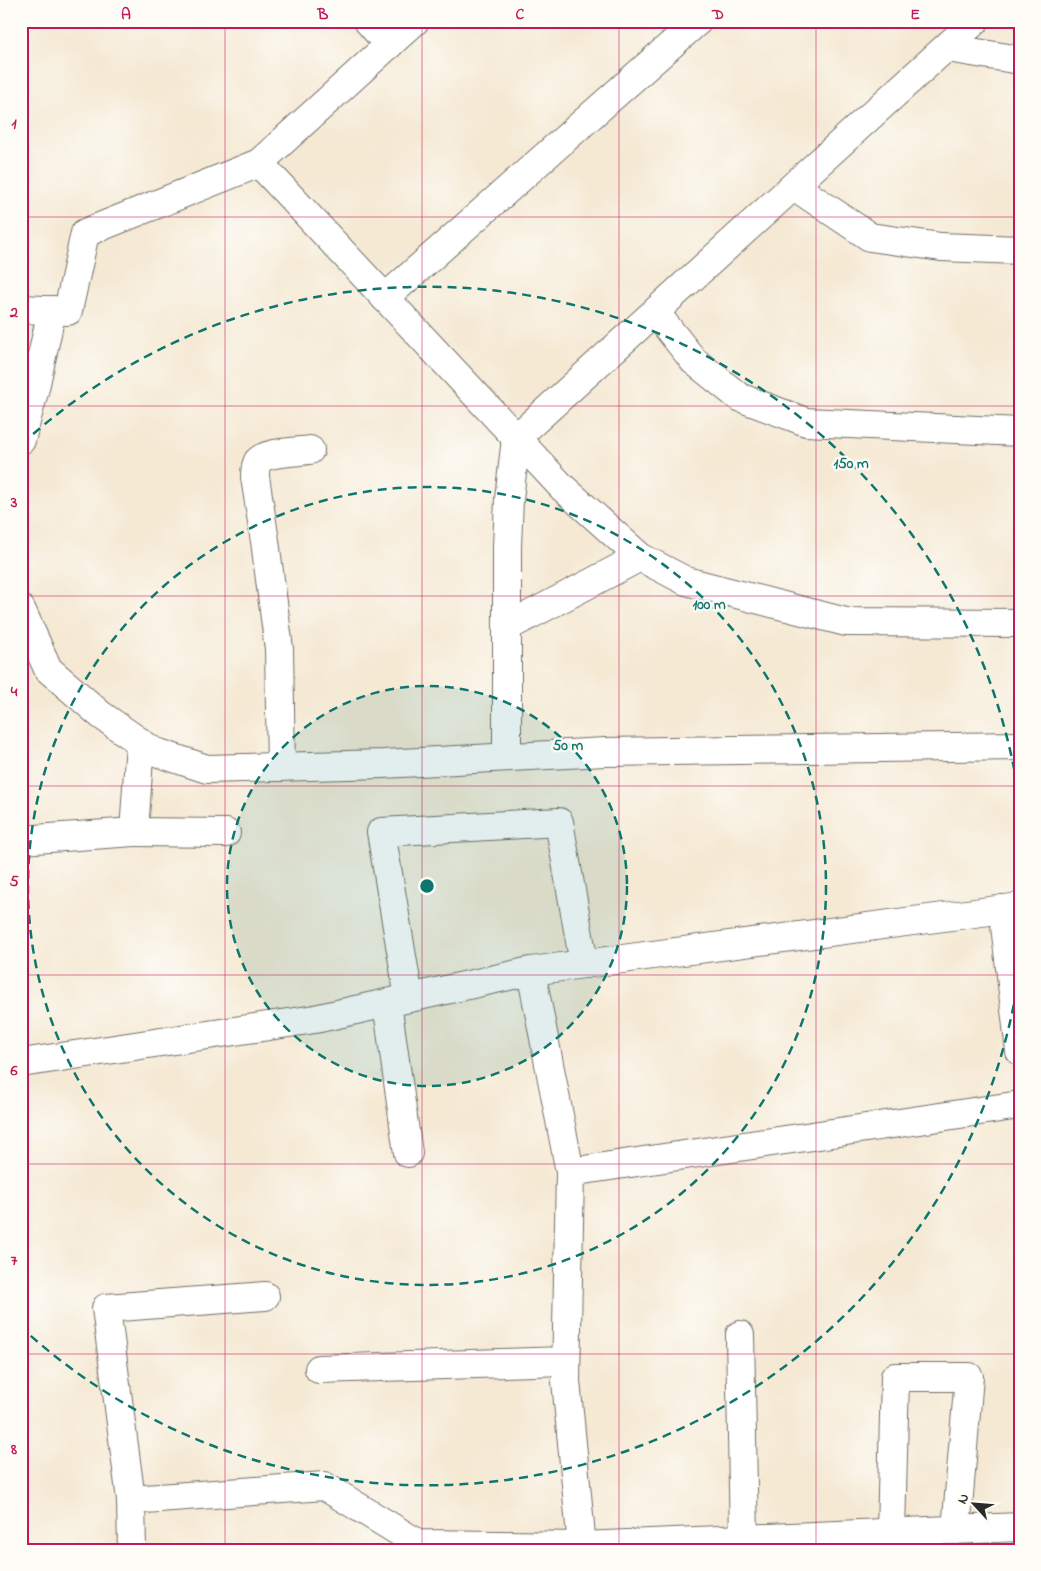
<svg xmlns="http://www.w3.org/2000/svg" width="1041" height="1571" font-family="'Indie Flower',sans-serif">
<rect width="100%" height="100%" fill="#fdfcf7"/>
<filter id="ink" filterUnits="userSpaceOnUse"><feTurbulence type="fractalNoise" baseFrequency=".02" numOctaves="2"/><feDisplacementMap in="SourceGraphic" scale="10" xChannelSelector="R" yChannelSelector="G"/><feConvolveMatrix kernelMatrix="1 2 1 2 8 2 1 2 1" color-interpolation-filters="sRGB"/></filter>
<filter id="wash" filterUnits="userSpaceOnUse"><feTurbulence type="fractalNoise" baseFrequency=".0096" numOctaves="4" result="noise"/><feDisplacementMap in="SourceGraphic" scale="20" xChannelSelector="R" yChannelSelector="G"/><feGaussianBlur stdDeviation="1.12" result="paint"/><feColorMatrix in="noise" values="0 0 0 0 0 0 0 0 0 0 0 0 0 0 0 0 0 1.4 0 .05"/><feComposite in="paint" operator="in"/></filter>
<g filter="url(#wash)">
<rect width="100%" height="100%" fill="#f5e9d4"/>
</g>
<g filter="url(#ink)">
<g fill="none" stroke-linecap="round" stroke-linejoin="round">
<g stroke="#726e66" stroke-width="30">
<g id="minor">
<path d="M 368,21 L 389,45"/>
<path d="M 947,48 L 1020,60"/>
<path d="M 259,163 L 415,21"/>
<path d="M 794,186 L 870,237 L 941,247 L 1020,250"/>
<path d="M 385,298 L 698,21"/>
<path d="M 21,309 L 68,311 L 85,233 L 259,163 L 562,487 L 640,557 L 686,581 L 846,622 L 1020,623"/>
<path d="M 655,312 L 694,361 L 739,397 L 806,422 L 1020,432"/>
<path d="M 21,440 L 35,388 L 52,310"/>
<path d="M 21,609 L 48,669 L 101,715 L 153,751 L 207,769 L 383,764 L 605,752 L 1020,746"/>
<path d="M 507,627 L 640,557"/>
<path d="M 507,757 L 507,547 L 509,499 L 516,438 L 975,21"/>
<path d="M 281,767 L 279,649 L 265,541 L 255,477 C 255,472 255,466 258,461 C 266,452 297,452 310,450"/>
<path d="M 134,832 L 226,833"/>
<path d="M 21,840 L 134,832 L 140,742"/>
<path d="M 1003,909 L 1020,1051"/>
<path d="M 409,998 L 381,832 L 559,822 L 584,964"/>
<path d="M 387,1003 L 408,1153"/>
<path d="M 21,1063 L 315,1019 L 531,971 L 1020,907"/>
<path d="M 570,1172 L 1020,1105"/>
<path d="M 740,1335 L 744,1539"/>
<path d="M 319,1369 L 566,1361"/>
<path d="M 131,1500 L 106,1308 L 265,1296"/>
<path d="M 891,1532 L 895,1377 L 969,1377 L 956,1530"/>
<path d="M 582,1546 L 1020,1527"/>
<path d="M 132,1550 L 131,1500 L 324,1486 L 419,1544 L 582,1546 L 566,1381 L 570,1172 L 531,971"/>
</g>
</g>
<use href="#minor" stroke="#fff" stroke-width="28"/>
</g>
</g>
<path fill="none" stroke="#c2185b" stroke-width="1" stroke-opacity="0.55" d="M 225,21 L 225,1550M 422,21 L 422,1550M 619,21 L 619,1550M 816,21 L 816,1550M 21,217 L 1020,217M 21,406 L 1020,406M 21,596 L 1020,596M 21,786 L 1020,786M 21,975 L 1020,975M 21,1164 L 1020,1164M 21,1354 L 1020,1354"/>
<circle cx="427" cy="886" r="200" fill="#0f766e" fill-opacity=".12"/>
<g fill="none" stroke="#0f766e" stroke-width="2.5" stroke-dasharray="9 6">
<circle cx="427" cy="886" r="200"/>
<circle cx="427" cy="886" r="399"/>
<path d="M1019 975A599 599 0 0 1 22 1328M22 444A599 599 0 0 1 1019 797"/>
</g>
<circle cx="427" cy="886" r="8" fill="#0f766e" stroke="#fdfcf7" stroke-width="2.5"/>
<g font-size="15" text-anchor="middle" font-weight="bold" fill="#0f766e" stroke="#fdfcf7" stroke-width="4.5" stroke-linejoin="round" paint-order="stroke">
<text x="851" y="468">150 m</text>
<text x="709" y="609">100 m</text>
<text x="568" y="750">50 m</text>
</g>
<rect width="1041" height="1571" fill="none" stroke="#fdfcf7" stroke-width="55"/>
<g transform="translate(974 1504) rotate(296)" stroke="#fdfcf7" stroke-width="4" paint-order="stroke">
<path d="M0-4L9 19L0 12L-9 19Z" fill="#2b2b2b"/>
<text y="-8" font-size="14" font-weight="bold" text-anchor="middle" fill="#2b2b2b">N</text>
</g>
<rect x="28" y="28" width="986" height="1516" fill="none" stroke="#c2185b" stroke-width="2"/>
<g font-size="16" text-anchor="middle" font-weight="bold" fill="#c2185b">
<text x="126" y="19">A</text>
<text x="323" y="19">B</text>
<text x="520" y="19">C</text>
<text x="718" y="19">D</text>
<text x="915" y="19">E</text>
<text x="14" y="128">1</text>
<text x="14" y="317">2</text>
<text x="14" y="507">3</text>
<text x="14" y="696">4</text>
<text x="14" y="886">5</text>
<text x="14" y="1075">6</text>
<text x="14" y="1265">7</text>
<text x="14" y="1454">8</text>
</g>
</svg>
